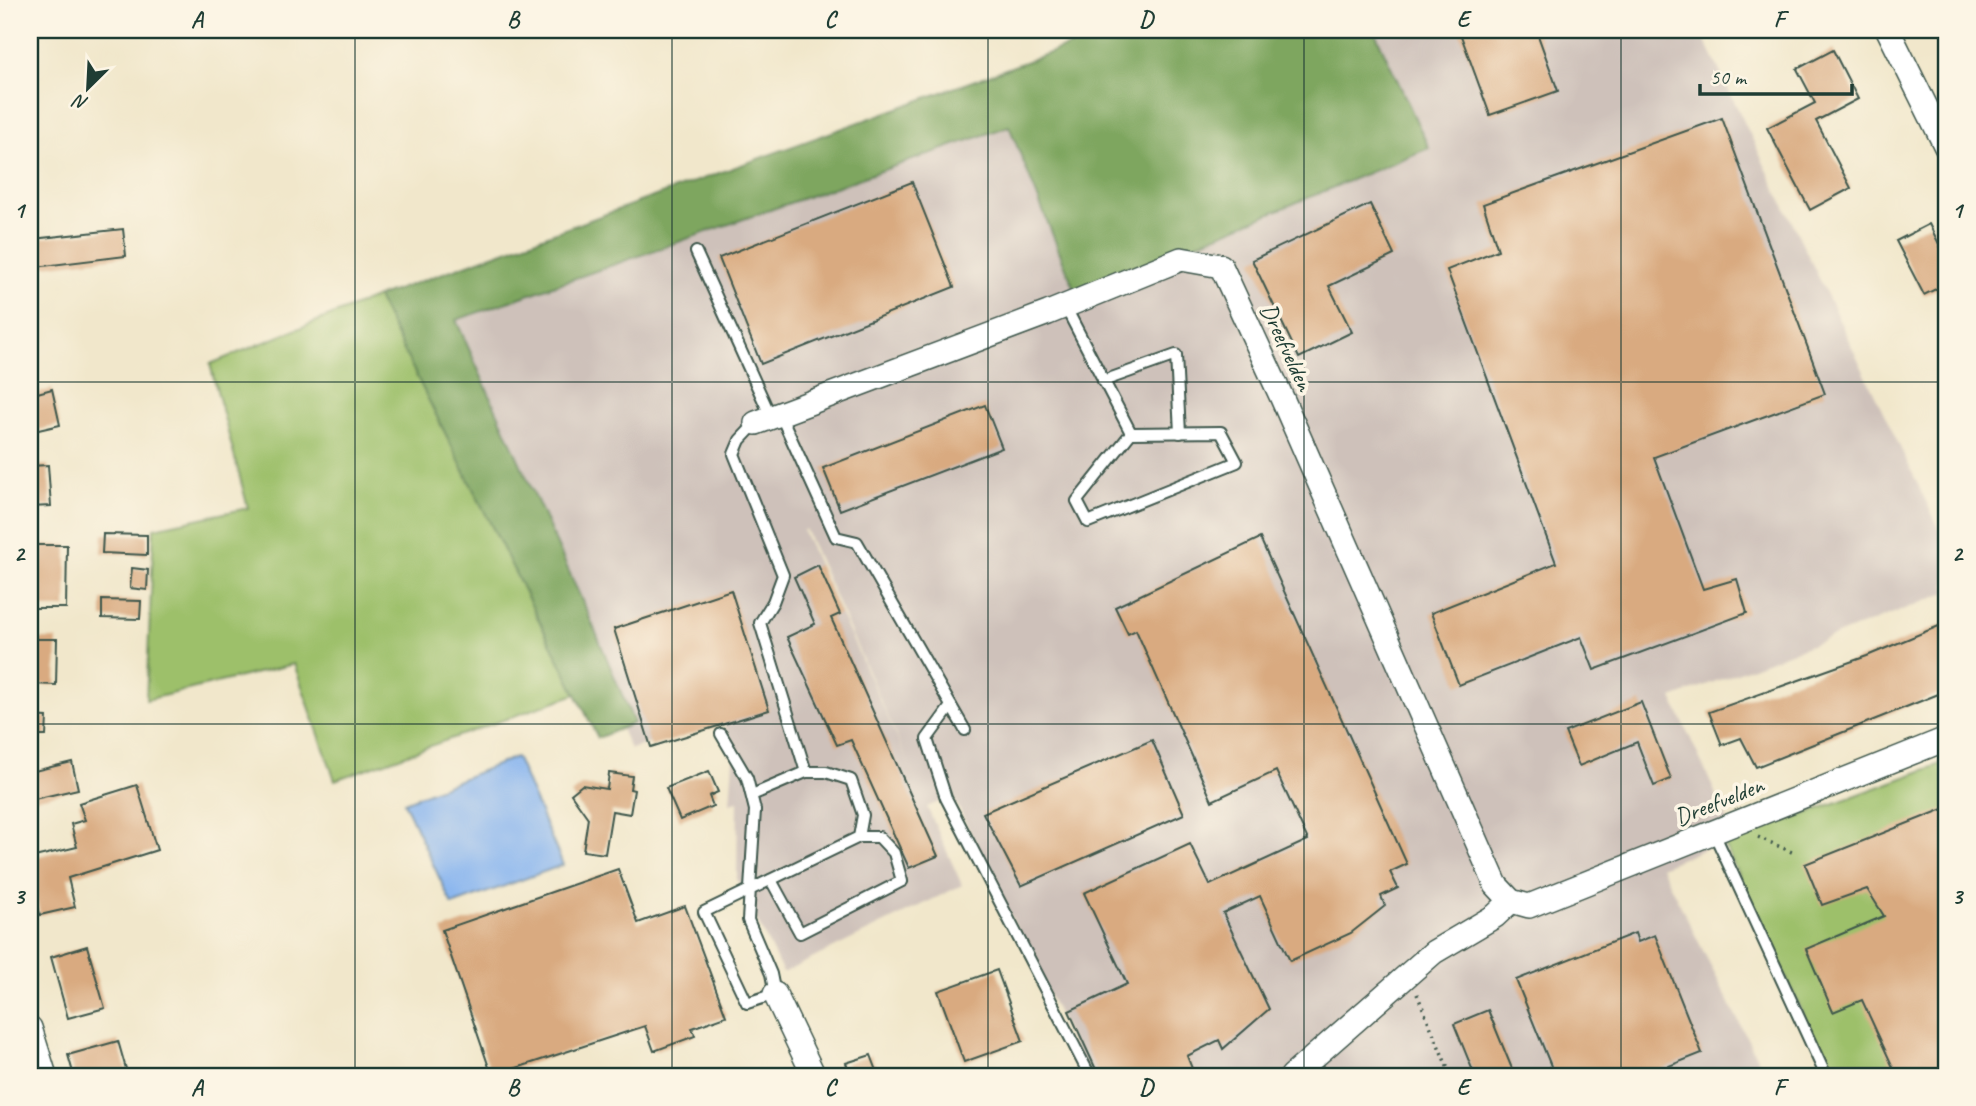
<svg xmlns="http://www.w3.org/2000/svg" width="1976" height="1106" font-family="Caveat,sans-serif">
<rect width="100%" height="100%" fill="#fcf5e5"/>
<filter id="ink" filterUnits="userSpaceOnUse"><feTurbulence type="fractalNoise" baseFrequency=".0143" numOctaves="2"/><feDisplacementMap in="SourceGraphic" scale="14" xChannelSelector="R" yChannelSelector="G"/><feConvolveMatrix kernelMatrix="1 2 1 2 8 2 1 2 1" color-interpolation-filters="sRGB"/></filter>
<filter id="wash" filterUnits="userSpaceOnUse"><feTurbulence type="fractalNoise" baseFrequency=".00686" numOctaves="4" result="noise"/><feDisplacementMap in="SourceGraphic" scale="28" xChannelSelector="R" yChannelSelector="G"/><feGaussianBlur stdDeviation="1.57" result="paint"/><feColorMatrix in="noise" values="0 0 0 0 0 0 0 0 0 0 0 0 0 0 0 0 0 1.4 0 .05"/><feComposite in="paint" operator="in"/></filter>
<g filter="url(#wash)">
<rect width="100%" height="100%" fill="#f1e7cb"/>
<path fill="#cec1ba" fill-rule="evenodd" d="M 1374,30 L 1700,30 L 1946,543 L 1946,593 L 1672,698 L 1735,836 L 1661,867 L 1766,1076 L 1088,1076 L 953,796 L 927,807 L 962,885 L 783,973 L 737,880 L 738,801 L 730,803 L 734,745 L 723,723 L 630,749 L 427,303 L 675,243 L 1009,125 L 1076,293 L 1429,147 ZM 805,529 L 916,780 L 803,531 Z"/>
<g fill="#9dc06a" stroke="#5e7e4f" stroke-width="2">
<path d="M 377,297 L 576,694 L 335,780 L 294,664 L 146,700 L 154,528 L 248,508 L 210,364 Z"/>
<path d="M 1946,762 L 1946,1076 L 1832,1076 L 1724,844 Z"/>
</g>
<path fill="#7ea65e" stroke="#4e7249" stroke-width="2" d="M 1113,30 L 1374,30 L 1429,148 L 1076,293 L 1009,126 L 456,320 L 588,614 L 634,723 L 598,738 L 377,297 Z"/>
<path fill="#85b3ef" stroke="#527892" stroke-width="2" d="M 516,757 L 563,865 L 452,905 L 404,802 Z"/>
<g id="blocks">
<g fill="#d9aa80">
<path d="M 1470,30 L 1536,30 L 1558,91 L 1490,115 L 1460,33 Z"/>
<path d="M 1833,50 L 1858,99 L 1816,121 L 1851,188 L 1810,210 L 1767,128 L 1815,103 L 1797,69 Z"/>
<path d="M 1722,118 L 1825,394 L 1654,457 L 1703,589 L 1737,579 L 1747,613 L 1594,670 L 1581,637 L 1459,685 L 1431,613 L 1556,563 L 1447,270 L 1498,250 L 1483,204 Z"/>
<path d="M 912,182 L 954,287 L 761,364 L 719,258 Z"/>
<path d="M 1370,204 L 1394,255 L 1329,286 L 1352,332 L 1299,358 L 1252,260 Z"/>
<path d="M 1929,224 L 1946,258 L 1946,284 L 1924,295 L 1896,241 Z"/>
<path d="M 123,229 L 126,256 L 36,267 L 33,239 Z"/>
<path d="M 52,389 L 60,425 L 30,432 L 30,395 Z"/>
<path d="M 985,405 L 1002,448 L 840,510 L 823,468 Z"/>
<path d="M 48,465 L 51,506 L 30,507 L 30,466 Z"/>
<path d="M 103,534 L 147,535 L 147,555 L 102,553 Z"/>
<path d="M 1260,538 L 1407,864 L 1390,872 L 1398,888 L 1381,896 L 1385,906 L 1351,933 L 1290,961 L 1260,896 L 1223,913 L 1269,1009 L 1223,1049 L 1219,1040 L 1187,1056 L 1195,1076 L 1099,1076 L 1069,1011 L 1127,984 L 1084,893 L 1190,844 L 1210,885 L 1308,840 L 1276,771 L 1212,801 L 1136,630 L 1128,634 L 1115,607 Z"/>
<path d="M 30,545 L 67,545 L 66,608 L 30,608 Z"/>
<path d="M 818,565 L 840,614 L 831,618 L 938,856 L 909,868 L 851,740 L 837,745 L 787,637 L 815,624 L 794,577 Z"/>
<path d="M 132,568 L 148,570 L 147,590 L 130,588 Z"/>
<path d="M 731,590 L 769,710 L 651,747 L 614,629 Z"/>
<path d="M 102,600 L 141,601 L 140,619 L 102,618 Z"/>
<path d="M 1946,623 L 1946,691 L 1756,767 L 1741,738 L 1722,745 L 1709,712 L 1867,656 Z"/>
<path d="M 30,639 L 57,639 L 56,685 L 30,684 Z"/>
<path d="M 1641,702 L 1671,779 L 1654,786 L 1637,742 L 1579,766 L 1565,732 Z"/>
<path d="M 30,716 L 47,717 L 46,736 L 30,736 Z"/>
<path d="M 1152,740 L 1184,814 L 1021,886 L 983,813 Z"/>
<path d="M 72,762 L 78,789 L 30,800 L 30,772 Z"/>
<path d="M 709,771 L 718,792 L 709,796 L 713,806 L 680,820 L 666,788 Z"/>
<path d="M 609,773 L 632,776 L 630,789 L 634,790 L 630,814 L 612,811 L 605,854 L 583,851 L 588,818 L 571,794 L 582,785 L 607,789 Z"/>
<path d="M 137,785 L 157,850 L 68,878 L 75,907 L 40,915 L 30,874 L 30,858 L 77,847 L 71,824 L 85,820 L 79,803 Z"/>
<path d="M 1946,808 L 1946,1076 L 1897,1076 L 1862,1000 L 1833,1012 L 1806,949 L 1884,916 L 1867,889 L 1822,905 L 1805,864 Z"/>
<path d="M 618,869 L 638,923 L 685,906 L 726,1016 L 692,1028 L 695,1036 L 654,1051 L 645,1026 L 492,1076 L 442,930 Z"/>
<path d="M 1635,933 L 1638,942 L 1655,935 L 1702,1053 L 1644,1076 L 1555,1076 L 1516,980 Z"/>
<path d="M 87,946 L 105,1008 L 68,1018 L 51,957 Z"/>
<path d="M 997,970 L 1023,1041 L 964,1062 L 938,991 Z"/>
<path d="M 1488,1010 L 1515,1076 L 1475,1076 L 1454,1024 Z"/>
<path d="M 118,1041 L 128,1076 L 74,1076 L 68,1055 Z"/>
<path d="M 871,1055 L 879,1076 L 851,1076 L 846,1063 Z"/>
</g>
</g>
</g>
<g filter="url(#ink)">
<use href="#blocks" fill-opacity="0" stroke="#3e564b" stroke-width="2"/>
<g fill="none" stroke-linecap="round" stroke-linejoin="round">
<g stroke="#3e564b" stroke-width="14">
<g id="lane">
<path d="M 696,252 L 771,417"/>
<path d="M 1065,306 L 1131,433 L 1077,501 L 1088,522 L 1237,462 L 1221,432 L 1131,433"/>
<path d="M 1103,381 L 1176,355 L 1180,433"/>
<path d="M 780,414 L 836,537 L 857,542 L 965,730"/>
<path d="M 756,423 L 740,440 L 734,454 L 783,575 L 773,602 L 760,623 L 806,772"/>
<path d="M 951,706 L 927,739 L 946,798 L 1090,1076"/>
<path d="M 721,734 L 747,778 L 755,810 L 748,920 L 771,974 L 775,994 L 747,1003 L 704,912 L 859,837 L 863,815 L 851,780 L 826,772 L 806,772 L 752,795"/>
<path d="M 1713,831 L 1826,1076"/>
<path d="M 771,880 L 800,933 L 902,881 L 894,853 L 879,837 L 859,837"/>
</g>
</g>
<g stroke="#3e564b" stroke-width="26">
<g id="street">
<path d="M 1888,30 L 1946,147"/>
<path d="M 756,423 L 1048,313 L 1181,259 L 1221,266 L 1282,398 L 1496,885 L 1511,901 L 1529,906 L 1946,739"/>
<path d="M 775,994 L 814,1076"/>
<path d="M 30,1028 L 45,1076"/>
<path d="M 1292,1076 L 1434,952 L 1495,916 L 1511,901"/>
</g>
</g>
<g stroke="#3e564b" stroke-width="3.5" stroke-dasharray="2 5" stroke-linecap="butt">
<path d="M 1758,837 L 1794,853"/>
<path d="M 1417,994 L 1451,1076"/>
</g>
<use href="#lane" stroke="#fff" stroke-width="10"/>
<use href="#street" stroke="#fff" stroke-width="23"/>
</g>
</g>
<path fill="none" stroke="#1f3d34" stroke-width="2" stroke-opacity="0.55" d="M 355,30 L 355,1076M 672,30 L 672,1076M 988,30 L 988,1076M 1304,30 L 1304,1076M 1621,30 L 1621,1076M 30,382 L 1946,382M 30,724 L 1946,724"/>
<g text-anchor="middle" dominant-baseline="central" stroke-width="7" stroke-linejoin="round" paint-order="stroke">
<g font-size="24" fill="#1f3d34" stroke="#fcf5e5">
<text transform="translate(1287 347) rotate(65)">Dreefvelden</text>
<text transform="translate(1719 801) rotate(-22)">Dreefvelden</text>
</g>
</g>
<rect width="1976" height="1106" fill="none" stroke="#fcf5e5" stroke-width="77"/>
<g transform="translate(88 88) rotate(204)" stroke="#fcf5e5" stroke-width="5" paint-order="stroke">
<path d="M0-5L12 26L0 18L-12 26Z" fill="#1f3d34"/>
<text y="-10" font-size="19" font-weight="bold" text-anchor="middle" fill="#1f3d34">N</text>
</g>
<path d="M1700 84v10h152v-10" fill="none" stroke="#1f3d34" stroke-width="3.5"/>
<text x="1710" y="84" font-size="21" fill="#1f3d34" stroke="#fcf5e5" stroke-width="5" paint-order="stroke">50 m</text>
<rect x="38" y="38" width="1900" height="1030" fill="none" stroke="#1f3d34" stroke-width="2.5"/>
<g font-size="23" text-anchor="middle" font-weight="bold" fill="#1f3d34">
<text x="197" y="27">A</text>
<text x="513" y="27">B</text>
<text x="830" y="27">C</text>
<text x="1146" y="27">D</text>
<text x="1463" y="27">E</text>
<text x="1779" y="27">F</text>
<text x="19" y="218">1</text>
<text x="1957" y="218">1</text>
<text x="19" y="561">2</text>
<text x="1957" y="561">2</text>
<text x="19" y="904">3</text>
<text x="1957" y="904">3</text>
<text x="197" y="1095">A</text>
<text x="513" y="1095">B</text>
<text x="830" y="1095">C</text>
<text x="1146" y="1095">D</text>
<text x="1463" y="1095">E</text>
<text x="1779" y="1095">F</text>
</g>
</svg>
